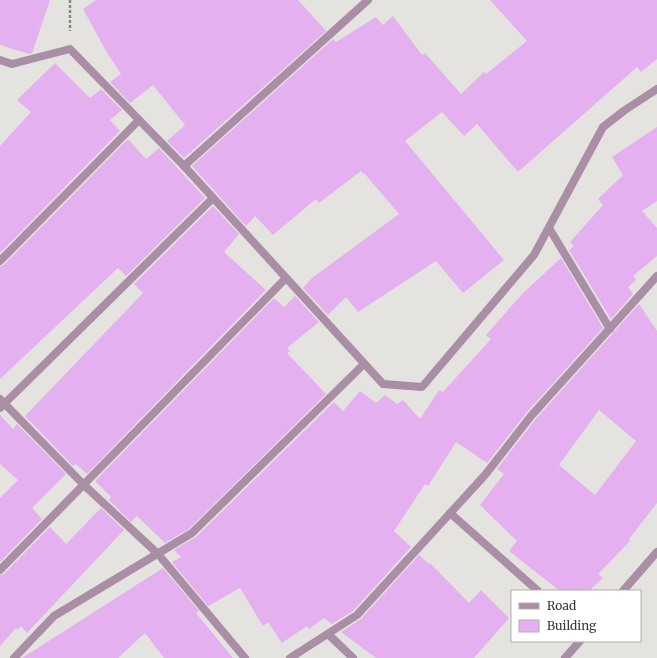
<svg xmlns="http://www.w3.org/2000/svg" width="657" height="658" font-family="Merriweather,serif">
<rect width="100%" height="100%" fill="#e5e3df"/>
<g fill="#e5b0f0" fill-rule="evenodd">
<path d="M 0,0 L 50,0 L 32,53 L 29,54 L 0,45 Z"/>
<path d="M 96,0 L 298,0 L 326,31 L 184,158 L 167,141 L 185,125 L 153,85 L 130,103 L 110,82 L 121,74 L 106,51 L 83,9 Z"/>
<path d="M 490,0 L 657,0 L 657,59 L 641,72 L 637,67 L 518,172 L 477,124 L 464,136 L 442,112 L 405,141 L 504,260 L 463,293 L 436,261 L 358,312 L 346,297 L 328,315 L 303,288 L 312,278 L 399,214 L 364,173 L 363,174 L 361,171 L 319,203 L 316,199 L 273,235 L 255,216 L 246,226 L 192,166 L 333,39 L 336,42 L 376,17 L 383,25 L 393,16 L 422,55 L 425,53 L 461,94 L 484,72 L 486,74 L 527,41 Z"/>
<path d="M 55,63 L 90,98 L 101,89 L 122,110 L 110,120 L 120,131 L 0,253 L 0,146 L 31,112 L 17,100 Z"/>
<path d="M 657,127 L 657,201 L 642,211 L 657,228 L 657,256 L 633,276 L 636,280 L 628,287 L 633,294 L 611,319 L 569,250 L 574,246 L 570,242 L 603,205 L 598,199 L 623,175 L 612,157 Z"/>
<path d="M 128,139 L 146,159 L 159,148 L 205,198 L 126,276 L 118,268 L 0,379 L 0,266 L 4,265 Z"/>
<path d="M 213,206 L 239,234 L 224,252 L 266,290 L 87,474 L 76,464 L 73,466 L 25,416 L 143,293 L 134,284 Z"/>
<path d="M 561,258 L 603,328 L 527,412 L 487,463 L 456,442 L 428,486 L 425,484 L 394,531 L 411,547 L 353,611 L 332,624 L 324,618 L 309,629 L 307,626 L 282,643 L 268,622 L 263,626 L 240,588 L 208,606 L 172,562 L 181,557 L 174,550 L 196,537 L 334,402 L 343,411 L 360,391 L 376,403 L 385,395 L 397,404 L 403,400 L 420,419 L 439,390 L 443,392 L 491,339 L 486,335 L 522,294 Z"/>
<path d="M 295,296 L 319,322 L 287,348 L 290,351 L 287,353 L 326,394 L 189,529 L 165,543 L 137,516 L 131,522 L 109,500 L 111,497 L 95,481 L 274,298 L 284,307 Z"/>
<path d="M 639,304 L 657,331 L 657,503 L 629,539 L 630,541 L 598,574 L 603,578 L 589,591 L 560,591 L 509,551 L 517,541 L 480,505 L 504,474 L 497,469 L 535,420 ZM 599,410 L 636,441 L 595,495 L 559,465 Z"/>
<path d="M 0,415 L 13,429 L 17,424 L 66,474 L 32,508 L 42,519 L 0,562 L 0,498 L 18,480 L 0,464 Z"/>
<path d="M 101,508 L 124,530 L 27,633 L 21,626 L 17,630 L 16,628 L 0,646 L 0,575 L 4,574 L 50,527 L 66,544 Z"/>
<path d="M 419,555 L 429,564 L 430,563 L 469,603 L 481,590 L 509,618 L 474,658 L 376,658 L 341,632 L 361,619 Z"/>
<path d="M 163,568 L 199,611 L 196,613 L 233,658 L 164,658 L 145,633 L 118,658 L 22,658 Z"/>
</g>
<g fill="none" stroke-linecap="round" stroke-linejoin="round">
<path stroke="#888784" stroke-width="2.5" stroke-dasharray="3 2" stroke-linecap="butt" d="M 70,0 L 70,31"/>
<path stroke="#a98ea5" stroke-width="8" d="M 158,554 L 245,658"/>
<g stroke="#a98ea5" stroke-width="8">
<path d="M 0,60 L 12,64 L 70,49 L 184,166 L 383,384 L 422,387 L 534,255 L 603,127 L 625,110 L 657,89"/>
<path d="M 184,166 L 368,0"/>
<path d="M 549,228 L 610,329"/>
<path d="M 0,261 L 139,120"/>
<path d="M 0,399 L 84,485 L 158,554"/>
<path d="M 0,408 L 213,198"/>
<path d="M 450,513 L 538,591"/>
<path d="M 0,570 L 286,278"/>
<path d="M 623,591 L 657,552"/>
<path d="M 328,634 L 353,658"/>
<path d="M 14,658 L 54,616 L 192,533 L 364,364"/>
<path d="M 290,658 L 357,615 L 485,475 L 531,416 L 657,276"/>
<path d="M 565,658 L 580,641"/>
</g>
</g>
<rect x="511" y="590" width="130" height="52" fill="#ffffff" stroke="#afafae"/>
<rect x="519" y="603" width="20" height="6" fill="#a98ea5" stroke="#afafae"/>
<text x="547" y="610" font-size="12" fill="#373635">Road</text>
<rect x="519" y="620" width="20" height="12" fill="#e5b0f0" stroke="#afafae"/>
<text x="547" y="630" font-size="12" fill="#373635">Building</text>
</svg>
